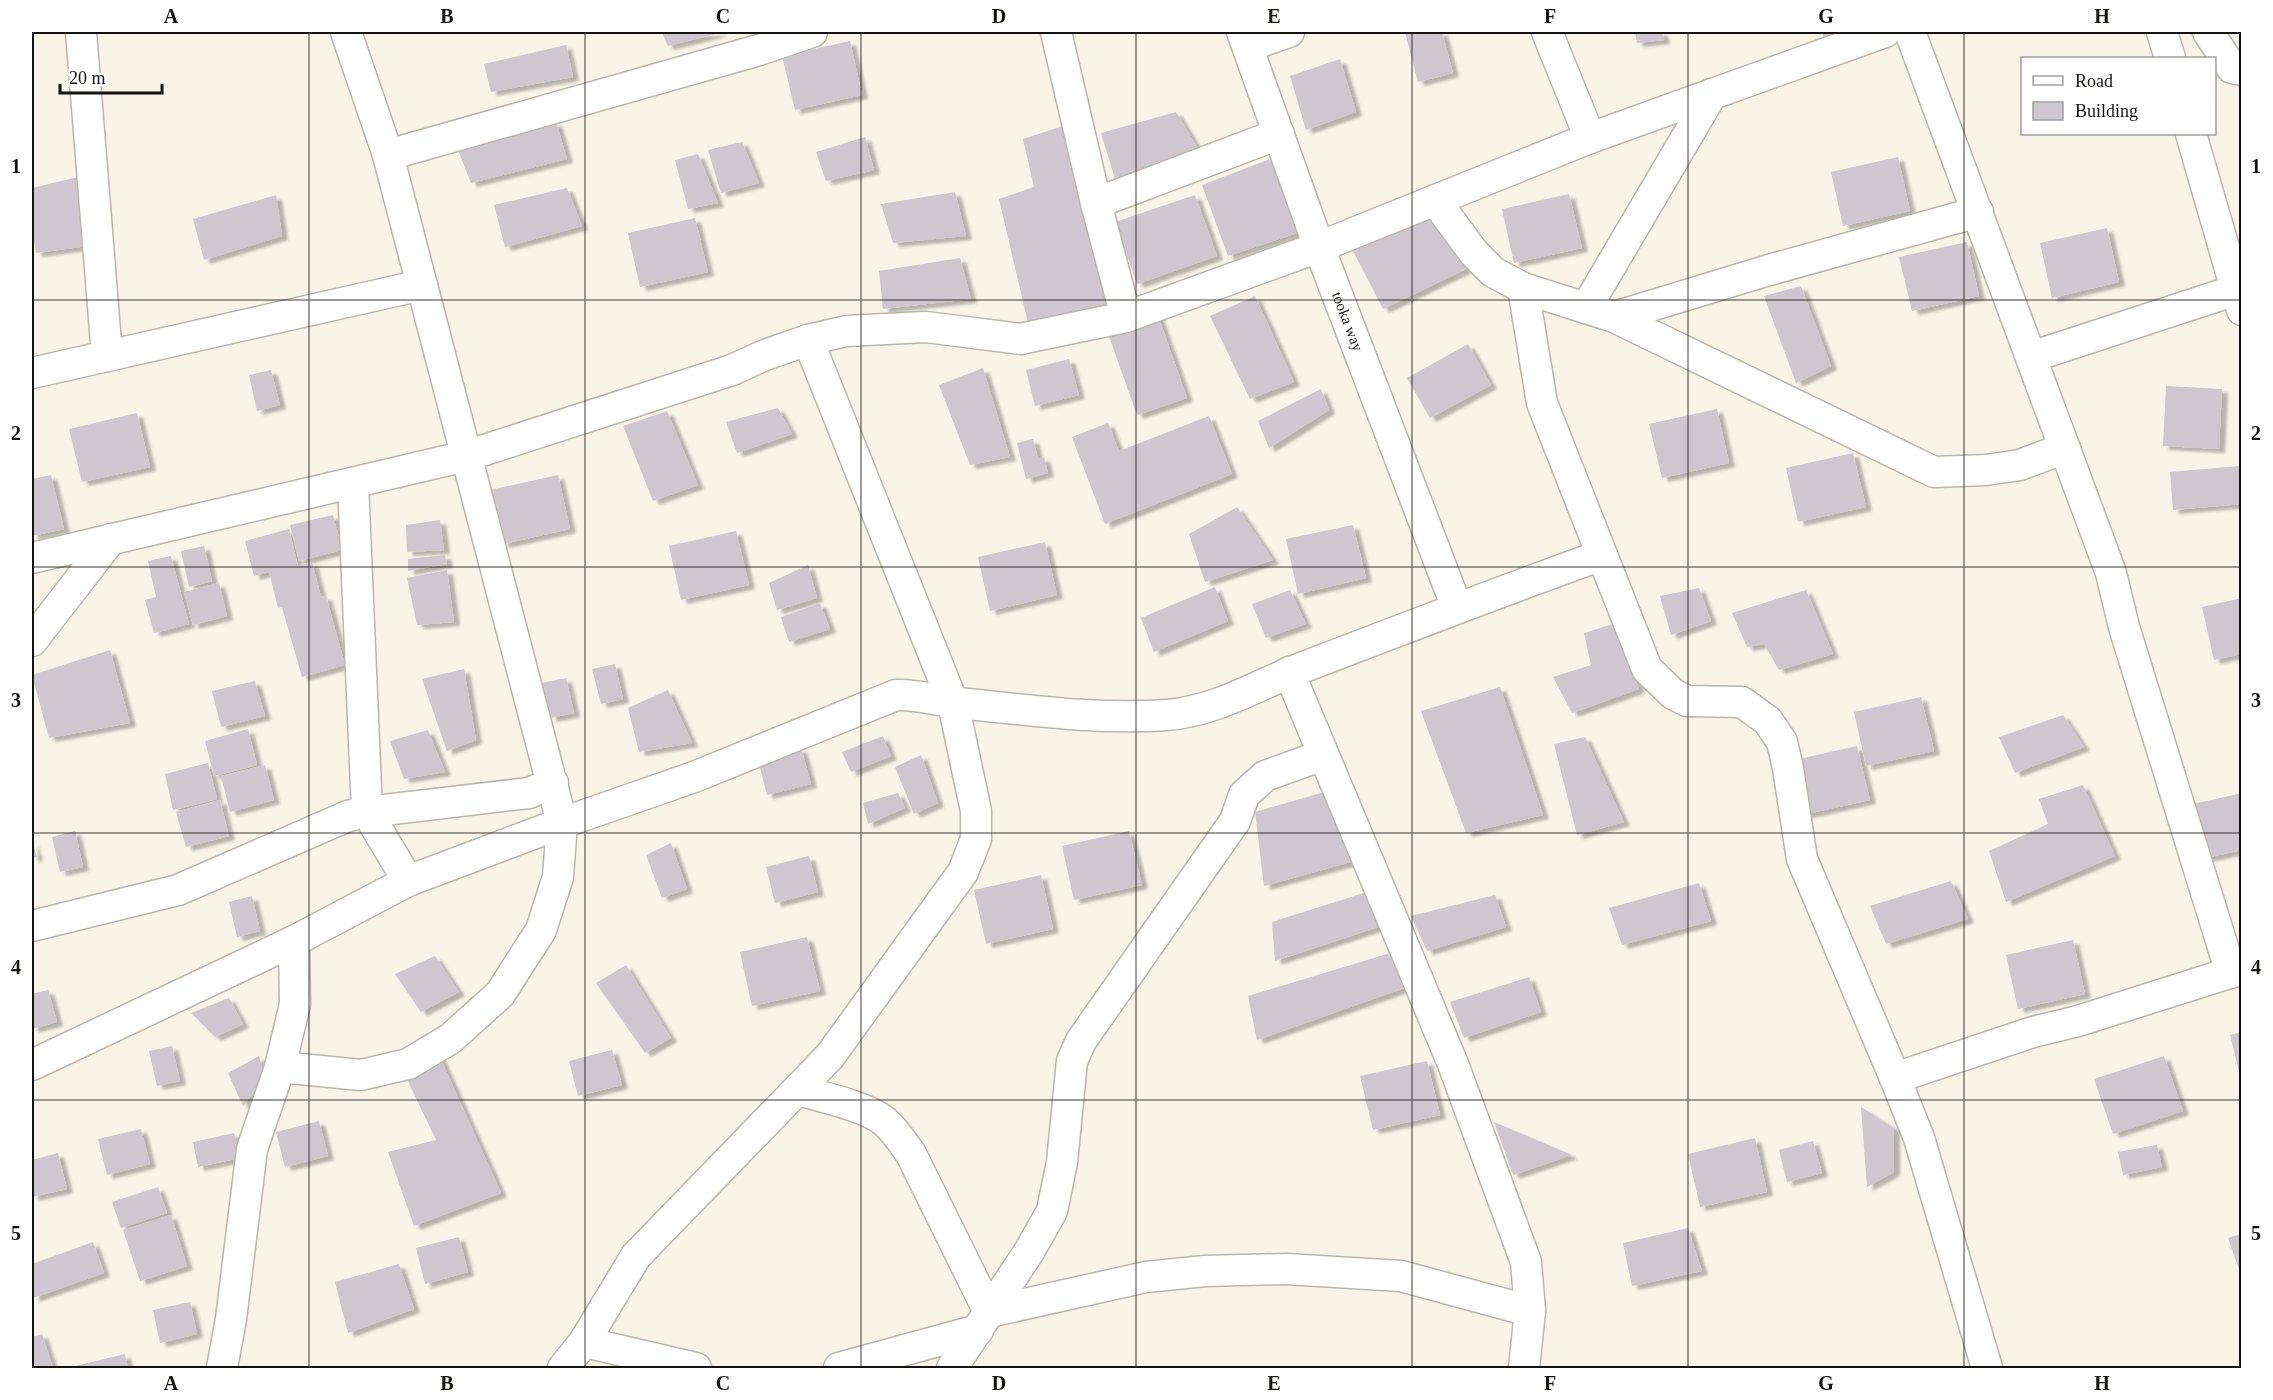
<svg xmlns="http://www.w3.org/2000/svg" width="2273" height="1400" font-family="Georgia,serif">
<defs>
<filter id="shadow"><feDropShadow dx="6" dy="4" stdDeviation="1.5" flood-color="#0004"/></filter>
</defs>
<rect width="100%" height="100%" fill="#f9f3e8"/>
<g fill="#cfc6cf" filter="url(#shadow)">
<path d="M 662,32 L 723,32 L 668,46 Z"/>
<path d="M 1405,32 L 1442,32 L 1453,73 L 1418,82 Z"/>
<path d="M 1635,32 L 1662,32 L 1664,40 L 1637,43 Z"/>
<path d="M 1822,32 L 1837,32 L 1824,37 Z"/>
<path d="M 850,41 L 862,95 L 795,110 L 782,56 Z"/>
<path d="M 566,45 L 573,77 L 491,92 L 484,64 Z"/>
<path d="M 1340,59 L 1356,112 L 1306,130 L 1290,76 Z"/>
<path d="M 1176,112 L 1197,147 L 1115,179 L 1101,133 Z"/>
<path d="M 556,122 L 567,159 L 471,183 L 458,150 Z"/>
<path d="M 1063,126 L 1111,302 L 1028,323 L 999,199 L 1034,187 L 1023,139 Z"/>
<path d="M 865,137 L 874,170 L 826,181 L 816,152 Z"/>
<path d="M 742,142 L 759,183 L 721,193 L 708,150 Z"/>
<path d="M 698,154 L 718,203 L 688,209 L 675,160 Z"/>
<path d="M 1275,157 L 1300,232 L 1228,256 L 1202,185 Z"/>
<path d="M 1898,157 L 1910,211 L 1843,226 L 1831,172 Z"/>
<path d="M 78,177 L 88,246 L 36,253 L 32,225 L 32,188 Z"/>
<path d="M 567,188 L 582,226 L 505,247 L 494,205 Z"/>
<path d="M 955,192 L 966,236 L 893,243 L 881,204 Z"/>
<path d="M 1569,194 L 1582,248 L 1514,263 L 1502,209 Z"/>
<path d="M 276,195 L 282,236 L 204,260 L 193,219 Z"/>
<path d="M 1195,195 L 1217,256 L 1137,284 L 1115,222 Z"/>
<path d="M 1426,216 L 1466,269 L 1383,309 L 1351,247 Z"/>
<path d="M 695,218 L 708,272 L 640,287 L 628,233 Z"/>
<path d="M 2107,228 L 2119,282 L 2052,298 L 2040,243 Z"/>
<path d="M 1967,242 L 1979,296 L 1912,311 L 1899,257 Z"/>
<path d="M 960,258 L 971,299 L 883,309 L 879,271 Z"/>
<path d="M 1801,286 L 1831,366 L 1796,383 L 1764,296 Z"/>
<path d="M 1255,296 L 1294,382 L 1250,399 L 1210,316 Z"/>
<path d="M 1156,310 L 1187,398 L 1137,415 L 1106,328 Z"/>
<path d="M 1468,344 L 1491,385 L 1430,418 L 1407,378 Z"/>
<path d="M 1069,359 L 1079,395 L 1035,406 L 1026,370 Z"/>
<path d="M 983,368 L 1010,457 L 970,465 L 939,385 Z"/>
<path d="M 271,370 L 280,405 L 257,411 L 249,375 Z"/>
<path d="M 2166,386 L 2222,389 L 2219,449 L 2163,446 Z"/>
<path d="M 1321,389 L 1329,410 L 1269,448 L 1258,421 Z"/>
<path d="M 778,408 L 792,434 L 737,453 L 726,422 Z"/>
<path d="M 1717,409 L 1729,463 L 1662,478 L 1649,424 Z"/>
<path d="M 667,411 L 698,485 L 653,501 L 623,426 Z"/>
<path d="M 137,413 L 150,467 L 82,482 L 69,429 Z"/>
<path d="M 1209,416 L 1232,474 L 1105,524 L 1072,437 L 1108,423 L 1119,451 Z"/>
<path d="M 1033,439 L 1038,459 L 1044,457 L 1048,473 L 1026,479 L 1017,443 Z"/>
<path d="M 1853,453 L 1866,507 L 1798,522 L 1786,468 Z"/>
<path d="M 2239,466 L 2242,504 L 2173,510 L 2170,472 Z"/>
<path d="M 51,475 L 64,529 L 32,536 L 32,479 Z"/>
<path d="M 558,475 L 570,529 L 503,544 L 490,490 Z"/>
<path d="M 1237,507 L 1273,560 L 1205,582 L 1189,534 Z"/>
<path d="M 333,515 L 342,550 L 299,561 L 290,525 Z"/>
<path d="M 440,520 L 444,550 L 407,552 L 406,525 Z"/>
<path d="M 1353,525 L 1366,578 L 1298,594 L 1286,539 Z"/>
<path d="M 289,529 L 298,566 L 312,562 L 321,597 L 326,596 L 345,665 L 302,677 L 282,607 L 278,608 L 269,572 L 254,576 L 245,541 Z"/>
<path d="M 736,531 L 749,585 L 681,600 L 669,546 Z"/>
<path d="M 1045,542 L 1057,595 L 990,611 L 978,557 Z"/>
<path d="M 204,546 L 212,581 L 189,587 L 181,551 Z"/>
<path d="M 445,555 L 447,564 L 408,571 L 408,559 Z"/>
<path d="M 171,556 L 189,624 L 154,633 L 145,600 L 156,597 L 148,561 Z"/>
<path d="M 808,565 L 817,598 L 777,610 L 769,583 Z"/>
<path d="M 447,570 L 454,622 L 417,625 L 407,578 Z"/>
<path d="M 219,583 L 227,616 L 193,625 L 184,592 Z"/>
<path d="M 1215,587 L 1228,621 L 1154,652 L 1141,618 Z"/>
<path d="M 1699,588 L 1711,621 L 1671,635 L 1660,596 Z"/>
<path d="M 1290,590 L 1306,624 L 1266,638 L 1252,604 Z"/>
<path d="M 1806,590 L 1833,654 L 1779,670 L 1764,644 L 1747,647 L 1732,613 Z"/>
<path d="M 2242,598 L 2242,654 L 2214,660 L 2202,607 Z"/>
<path d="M 820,603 L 830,629 L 789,642 L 781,617 Z"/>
<path d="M 1613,624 L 1639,689 L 1572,713 L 1553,677 L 1591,665 L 1584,633 Z"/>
<path d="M 110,650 L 130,723 L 49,738 L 32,675 Z"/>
<path d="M 615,664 L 623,699 L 601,704 L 592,669 Z"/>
<path d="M 464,669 L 476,740 L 447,751 L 422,679 Z"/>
<path d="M 566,678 L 574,713 L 551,718 L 542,683 Z"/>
<path d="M 255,681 L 265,716 L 221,727 L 212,691 Z"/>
<path d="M 1500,687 L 1543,815 L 1466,833 L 1421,711 Z"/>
<path d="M 668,690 L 692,743 L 639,752 L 628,708 Z"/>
<path d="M 1921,697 L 1934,751 L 1866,766 L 1854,712 Z"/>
<path d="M 2063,715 L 2084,747 L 2015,773 L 1999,737 Z"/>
<path d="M 248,729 L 257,765 L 214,776 L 205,741 Z"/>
<path d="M 428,730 L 445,772 L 404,779 L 390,741 Z"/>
<path d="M 883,736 L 891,756 L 851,772 L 842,752 Z"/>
<path d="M 1585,737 L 1624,822 L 1577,835 L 1554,744 Z"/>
<path d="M 1857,746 L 1870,800 L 1802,815 L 1790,761 Z"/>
<path d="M 801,748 L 811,784 L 767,795 L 758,760 Z"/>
<path d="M 921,755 L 938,803 L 914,814 L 895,767 Z"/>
<path d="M 208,763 L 217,799 L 173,810 L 165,774 Z"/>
<path d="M 265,765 L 274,800 L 230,812 L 221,776 Z"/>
<path d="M 2083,785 L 2115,856 L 2006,902 L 1989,851 L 2048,824 L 2039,799 Z"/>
<path d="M 1331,790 L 1358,860 L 1264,886 L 1255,812 Z"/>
<path d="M 898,793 L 905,808 L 868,824 L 863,803 Z"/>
<path d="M 2242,793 L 2242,850 L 2201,859 L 2189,805 Z"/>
<path d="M 220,800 L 229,836 L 186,847 L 176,812 Z"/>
<path d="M 75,831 L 83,867 L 60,872 L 52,837 Z"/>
<path d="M 1129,831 L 1142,885 L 1074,900 L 1062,846 Z"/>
<path d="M 32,840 L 37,857 L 32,858 Z"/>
<path d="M 671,843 L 687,889 L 662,898 L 646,855 Z"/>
<path d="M 809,856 L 818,892 L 775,903 L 766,867 Z"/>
<path d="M 1041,875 L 1053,929 L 986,944 L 974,890 Z"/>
<path d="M 1951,881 L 1968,919 L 1886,944 L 1870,906 Z"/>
<path d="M 1699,883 L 1711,921 L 1622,945 L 1609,908 Z"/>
<path d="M 1370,891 L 1384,925 L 1275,961 L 1272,922 Z"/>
<path d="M 1495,895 L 1506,927 L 1427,951 L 1411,916 Z"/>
<path d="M 252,896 L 260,931 L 237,937 L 229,902 Z"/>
<path d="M 807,937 L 820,991 L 752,1006 L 740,952 Z"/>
<path d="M 2073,940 L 2085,994 L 2018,1009 L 2006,955 Z"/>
<path d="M 1397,951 L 1410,986 L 1257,1040 L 1248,996 Z"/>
<path d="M 435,956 L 459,992 L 421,1012 L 395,974 Z"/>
<path d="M 626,965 L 671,1038 L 645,1053 L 596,983 Z"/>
<path d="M 1529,977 L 1541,1012 L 1464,1038 L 1450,1002 Z"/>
<path d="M 48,990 L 57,1022 L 32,1029 L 32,994 Z"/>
<path d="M 229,998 L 243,1024 L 215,1037 L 191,1013 Z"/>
<path d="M 2242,1032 L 2242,1079 L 2241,1079 L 2230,1035 Z"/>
<path d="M 172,1046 L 180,1081 L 157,1086 L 149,1051 Z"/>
<path d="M 612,1050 L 622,1085 L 578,1096 L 569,1061 Z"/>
<path d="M 438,1053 L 501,1193 L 414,1226 L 388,1152 L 436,1140 L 404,1073 Z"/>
<path d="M 259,1056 L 265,1078 L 243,1106 L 228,1073 Z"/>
<path d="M 2164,1056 L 2183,1111 L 2113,1134 L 2094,1079 Z"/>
<path d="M 1427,1061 L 1440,1115 L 1373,1130 L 1360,1076 Z"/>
<path d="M 1861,1107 L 1894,1128 L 1894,1172 L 1867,1187 Z"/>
<path d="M 319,1121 L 328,1156 L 285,1167 L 276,1132 Z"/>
<path d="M 1494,1122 L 1572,1155 L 1513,1175 Z"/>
<path d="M 141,1129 L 150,1164 L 107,1175 L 98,1139 Z"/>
<path d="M 234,1133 L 240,1158 L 198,1167 L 193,1142 Z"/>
<path d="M 1755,1138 L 1767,1192 L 1700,1207 L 1688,1154 Z"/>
<path d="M 1813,1141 L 1822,1173 L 1787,1182 L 1779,1150 Z"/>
<path d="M 2157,1145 L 2162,1167 L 2123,1175 L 2118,1152 Z"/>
<path d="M 58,1153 L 67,1189 L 32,1197 L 32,1160 Z"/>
<path d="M 158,1187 L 167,1213 L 121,1228 L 112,1202 Z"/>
<path d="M 171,1215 L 187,1266 L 140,1281 L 123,1230 Z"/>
<path d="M 1688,1228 L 1702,1271 L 1632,1286 L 1623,1243 Z"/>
<path d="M 2242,1234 L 2242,1275 L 2241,1275 L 2228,1238 Z"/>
<path d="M 459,1237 L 468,1272 L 425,1284 L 416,1248 Z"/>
<path d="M 93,1242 L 104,1273 L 33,1298 L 32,1264 Z"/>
<path d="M 399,1264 L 414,1309 L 348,1333 L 335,1282 Z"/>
<path d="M 190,1302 L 197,1334 L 160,1343 L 153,1310 Z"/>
<path d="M 42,1334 L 53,1368 L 32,1368 L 32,1337 Z"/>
<path d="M 125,1354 L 128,1368 L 67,1368 Z"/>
</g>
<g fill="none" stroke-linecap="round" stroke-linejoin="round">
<g stroke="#bbb6ac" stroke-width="33">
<g id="street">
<path d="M 81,32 L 107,356"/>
<path d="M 1056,32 L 1096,203 L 1126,317"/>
<path id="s1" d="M 1242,32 L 1319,247 L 1457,608"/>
<path d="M 1547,32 L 1590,138 L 1885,32"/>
<path d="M 1910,32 L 2111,573 L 2124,627 L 2231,973"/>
<path d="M 2162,32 L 2170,58"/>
<path d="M 2208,32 L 2232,68 L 2242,70"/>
<path d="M 1248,46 L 1289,32"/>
<path d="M 2191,134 L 2242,310"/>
<path d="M 388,155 L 759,50 L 812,32"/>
<path d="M 1435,200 L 1474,253 L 1493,272 L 1523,288 L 1614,317 L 1934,472 L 1986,470 L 2020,465 L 2065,448"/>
<path d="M 1096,203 L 1279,134"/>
<path d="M 1523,288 L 1542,403 L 1647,669 L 1673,694 L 1687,701 L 1742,702 L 1768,721 L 1782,742 L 1788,768 L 1802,859 L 1895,1078 L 1919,1138 L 1987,1368"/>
<path d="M 1586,308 L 1712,94"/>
<path d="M 1614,317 L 1769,270 L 1978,212"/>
<path d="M 2031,357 L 2236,290"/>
<path d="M 32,373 L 422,285"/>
<path d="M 353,483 L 367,812 L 408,881"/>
<path d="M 32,558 L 466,456 L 732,370 L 765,355 L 808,340 L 846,331 L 926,327 L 1020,339 L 1126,317 L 1319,247 L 1590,138"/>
<path d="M 32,641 L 111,539"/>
<path d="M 1289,672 L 1453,1064 L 1526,1262 L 1530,1311 L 1524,1368"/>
<path d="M 32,926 L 178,890 L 348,816 L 367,812 L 529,793 L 553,783"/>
<path d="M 32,1065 L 294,941 L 408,881 L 562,823 L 694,777 L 896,695 C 918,694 938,701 959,703 C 1028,710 1098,720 1167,715 C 1217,711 1259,684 1304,667 C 1403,629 1502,591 1602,555"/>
<path d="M 280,1067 L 361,1075 L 408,1064 L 450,1039 L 500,994 L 541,930 L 558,877 L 562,823 L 388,155 L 346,32"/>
<path d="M 1895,1078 L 2033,1032 L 2078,1021 L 2242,969"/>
<path d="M 798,1090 C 821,1097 866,1106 884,1121 C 895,1130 903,1143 911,1154 L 989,1312 L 1146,1277 L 1205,1271 L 1286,1269 L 1401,1276 L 1530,1311"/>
<path d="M 584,1342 L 696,1368"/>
<path d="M 222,1368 L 231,1319 L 252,1149 L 280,1067 L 295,1004 L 294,941"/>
<path d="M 563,1368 L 584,1342 L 636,1256 L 830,1056 L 963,872 L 976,839 L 976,811 L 953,703 L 808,340"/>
<path d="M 839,1368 L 978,1330"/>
<path d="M 952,1368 L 1030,1250 L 1052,1211 L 1062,1162 L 1072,1061 L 1081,1041 L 1235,821 L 1244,795 L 1265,776 L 1323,755"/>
</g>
</g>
<use href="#street" stroke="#fff" stroke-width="30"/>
</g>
<path fill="none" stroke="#151310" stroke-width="1.5" stroke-opacity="0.55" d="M 309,32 L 309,1368M 585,32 L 585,1368M 861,32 L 861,1368M 1136,32 L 1136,1368M 1412,32 L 1412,1368M 1688,32 L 1688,1368M 1964,32 L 1964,1368M 32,300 L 2242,300M 32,567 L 2242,567M 32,833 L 2242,833M 32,1100 L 2242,1100"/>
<g text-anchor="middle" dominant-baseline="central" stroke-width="5" stroke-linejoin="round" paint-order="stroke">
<g font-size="15" fill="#151310" stroke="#fff">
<text stroke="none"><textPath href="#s1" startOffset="308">tooka way</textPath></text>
</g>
</g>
<rect width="2273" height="1400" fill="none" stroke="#ffffff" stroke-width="66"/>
<rect x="2021" y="57" width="195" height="78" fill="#ffffff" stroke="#a1a19f" stroke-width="1.5"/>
<rect x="2033" y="76" width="30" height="9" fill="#ffffff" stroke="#a1a19f" stroke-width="1.5"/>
<text x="2075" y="87" font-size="18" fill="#151310">Road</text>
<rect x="2033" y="102" width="30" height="18" fill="#cfc6cf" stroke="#a1a19f" stroke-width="1.5"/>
<text x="2075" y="117" font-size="18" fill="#151310">Building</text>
<path d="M60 84v9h102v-9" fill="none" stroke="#151310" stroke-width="3"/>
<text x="69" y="84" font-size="18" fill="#151310" stroke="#ffffff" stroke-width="4.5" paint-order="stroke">20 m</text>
<rect x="33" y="33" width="2207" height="1334" fill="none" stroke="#151310" stroke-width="2"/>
<g font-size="20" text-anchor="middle" font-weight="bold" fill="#151310">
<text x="171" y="23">A</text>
<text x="447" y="23">B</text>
<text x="723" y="23">C</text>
<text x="999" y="23">D</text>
<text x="1274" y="23">E</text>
<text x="1550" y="23">F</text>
<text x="1826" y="23">G</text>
<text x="2102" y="23">H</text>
<text x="16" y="173">1</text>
<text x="2256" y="173">1</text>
<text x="16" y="440">2</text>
<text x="2256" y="440">2</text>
<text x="16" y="707">3</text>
<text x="2256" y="707">3</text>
<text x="16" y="974">4</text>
<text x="2256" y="974">4</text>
<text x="16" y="1240">5</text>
<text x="2256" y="1240">5</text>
<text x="171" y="1390">A</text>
<text x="447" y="1390">B</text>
<text x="723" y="1390">C</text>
<text x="999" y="1390">D</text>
<text x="1274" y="1390">E</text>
<text x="1550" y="1390">F</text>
<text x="1826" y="1390">G</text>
<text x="2102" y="1390">H</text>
</g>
</svg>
